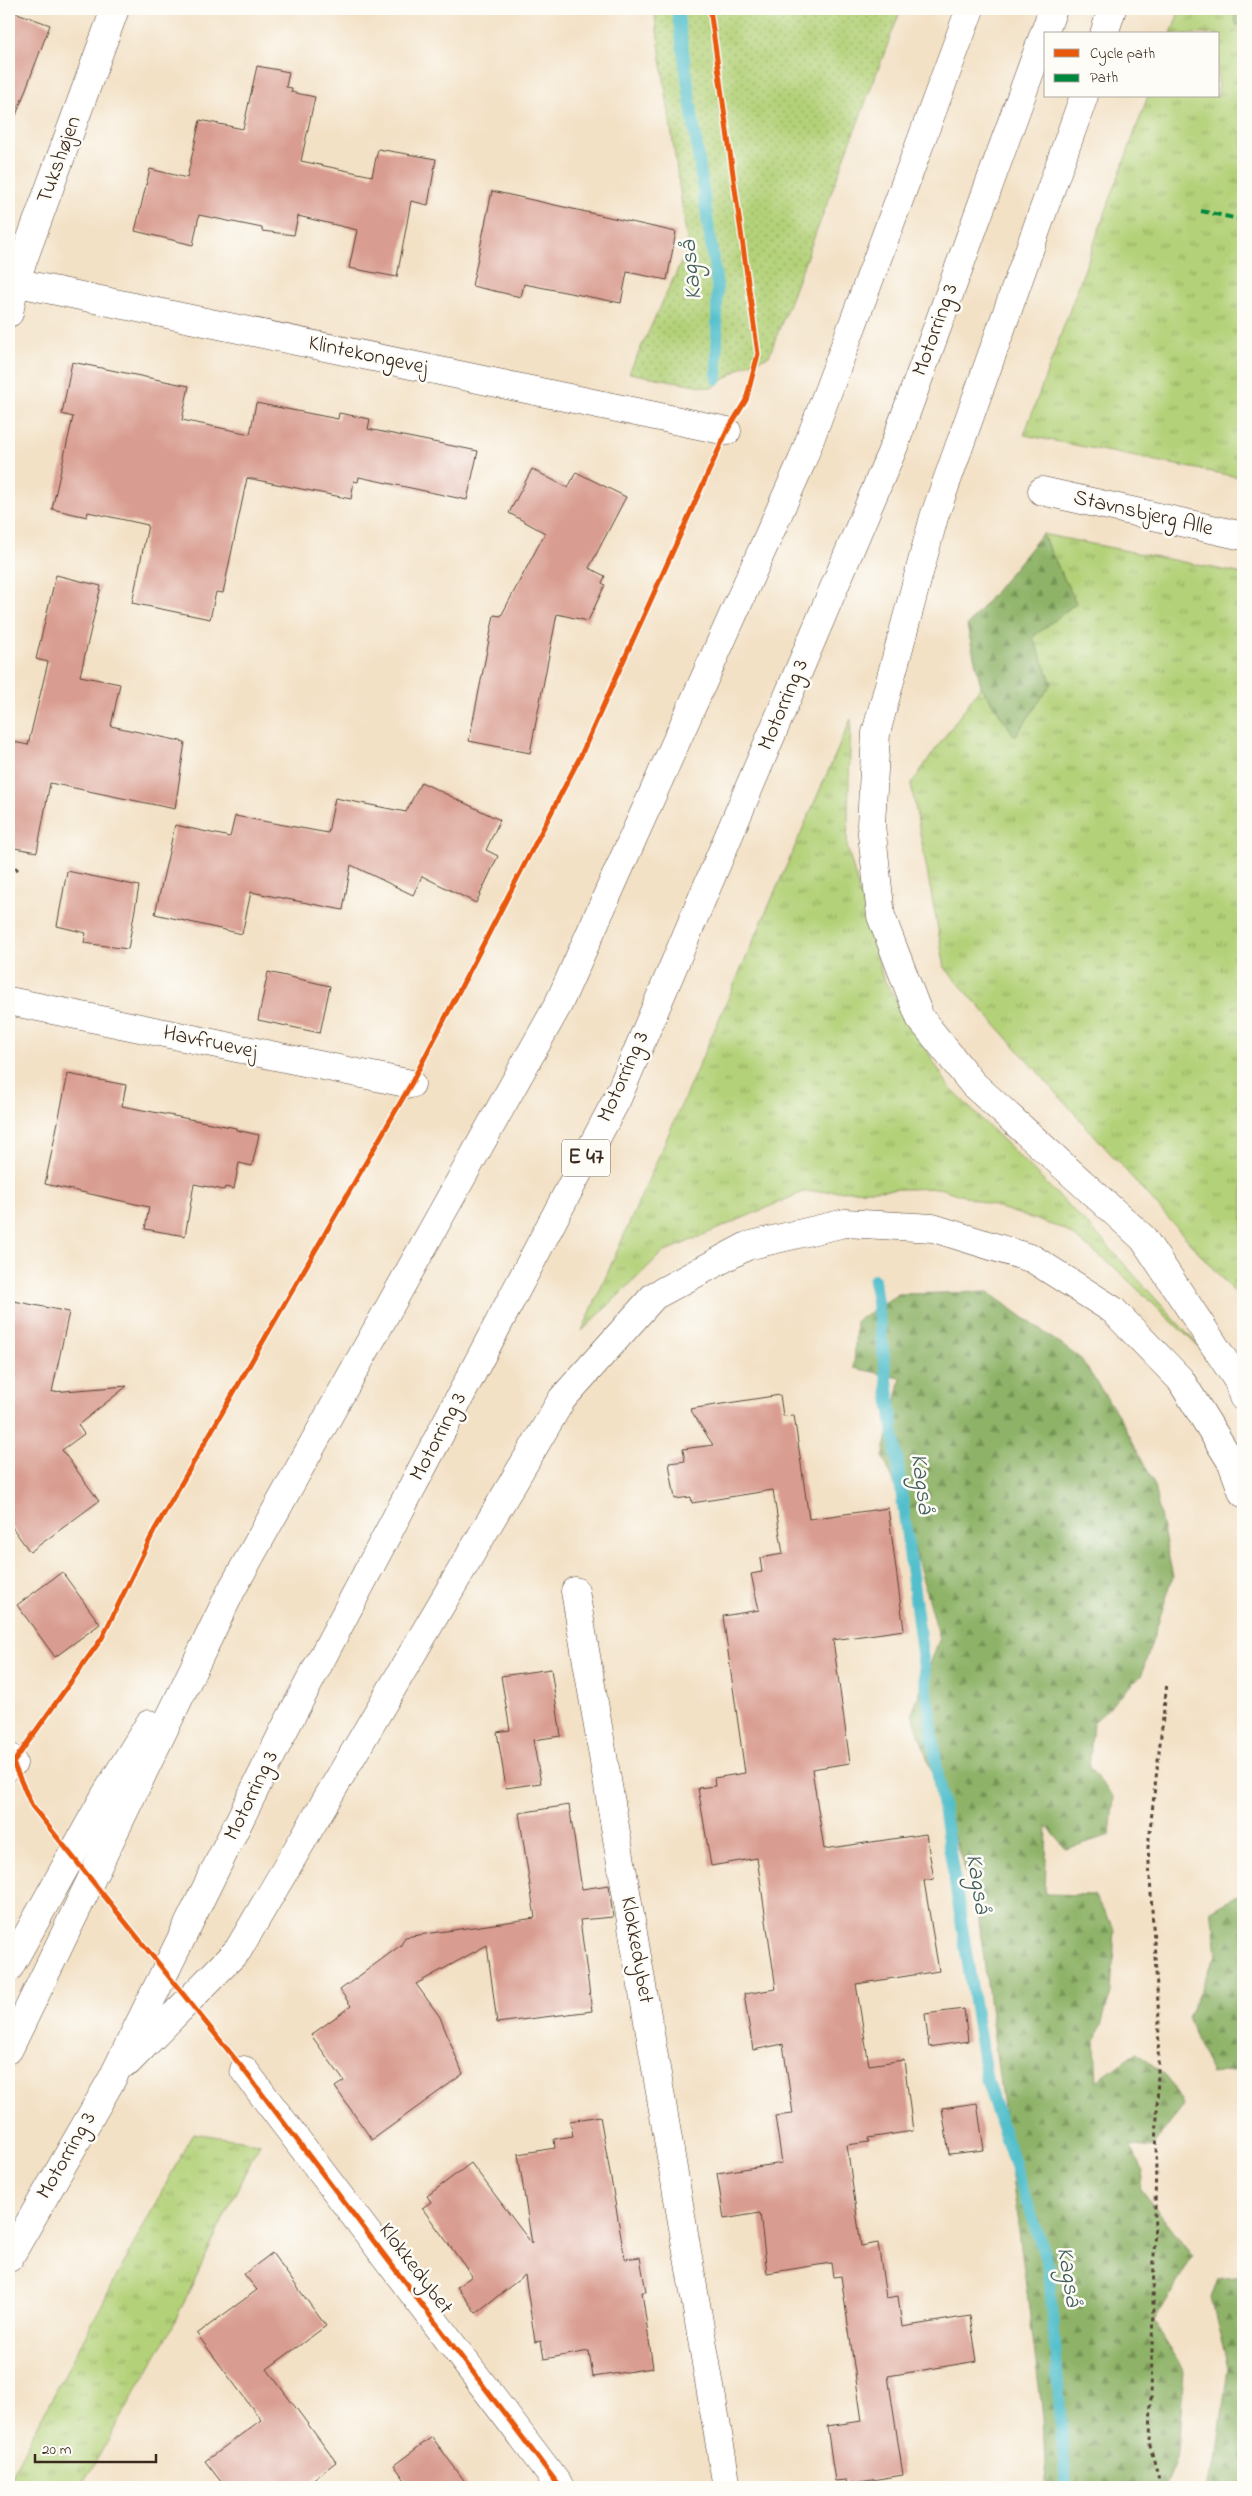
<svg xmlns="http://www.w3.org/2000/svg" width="1252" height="2496" font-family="'Indie Flower',sans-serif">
<defs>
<pattern id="grass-tufts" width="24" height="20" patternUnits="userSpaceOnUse" patternTransform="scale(1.25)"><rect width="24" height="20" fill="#b3d178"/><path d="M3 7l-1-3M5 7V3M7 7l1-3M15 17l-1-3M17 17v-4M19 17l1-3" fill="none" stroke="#93aa62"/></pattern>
<pattern id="forest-firs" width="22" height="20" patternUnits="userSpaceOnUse" patternTransform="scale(1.25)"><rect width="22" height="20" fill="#8eb368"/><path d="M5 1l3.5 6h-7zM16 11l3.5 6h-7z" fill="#759255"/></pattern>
<pattern id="park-dots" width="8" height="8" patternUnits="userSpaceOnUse" patternTransform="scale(1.25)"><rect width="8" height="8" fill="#b3d178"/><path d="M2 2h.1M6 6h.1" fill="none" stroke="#93aa62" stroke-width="1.8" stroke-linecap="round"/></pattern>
</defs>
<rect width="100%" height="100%" fill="#fdfcf7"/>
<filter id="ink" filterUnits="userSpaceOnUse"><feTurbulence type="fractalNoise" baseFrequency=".02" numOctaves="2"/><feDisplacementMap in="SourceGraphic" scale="10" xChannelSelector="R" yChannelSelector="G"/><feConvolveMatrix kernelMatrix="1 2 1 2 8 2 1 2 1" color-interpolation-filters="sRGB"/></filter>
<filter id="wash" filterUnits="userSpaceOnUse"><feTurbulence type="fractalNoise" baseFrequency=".0096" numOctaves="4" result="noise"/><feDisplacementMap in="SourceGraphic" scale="20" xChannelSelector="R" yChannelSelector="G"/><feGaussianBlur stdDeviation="1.12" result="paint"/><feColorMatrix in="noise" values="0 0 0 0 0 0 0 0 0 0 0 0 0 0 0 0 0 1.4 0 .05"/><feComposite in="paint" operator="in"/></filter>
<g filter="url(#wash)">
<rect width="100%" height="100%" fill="#f3e1c6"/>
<g fill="url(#grass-tufts)" stroke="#777e4b">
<path d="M 1180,9 L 1232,9 L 1237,26 L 1243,21 L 1243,478 L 1024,435 L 1148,96 L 1218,96 L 1218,34 L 1171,34 Z"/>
<path d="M 1042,534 L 1243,574 L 1243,1302 L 945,968 L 911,784 L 981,686 L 1015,736 L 1033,637 L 1076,603 Z"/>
<path d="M 851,719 L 847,846 L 883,978 L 949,1087 L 1097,1234 L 1204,1352 L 1113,1266 L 1064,1229 L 939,1188 L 803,1192 L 662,1253 L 582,1331 Z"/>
<path d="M 193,2133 L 259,2143 L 170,2332 L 81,2487 L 9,2487 L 9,2479 Z"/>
</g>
<g fill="url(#forest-firs)" stroke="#646e43">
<path d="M 1232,9 L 1243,9 L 1243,21 L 1237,26 Z"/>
<path d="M 1042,534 L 1076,603 L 1033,637 L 1052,683 L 1015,737 L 981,686 L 967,626 Z"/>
<path d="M 988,1292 L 1081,1359 L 1122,1421 L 1153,1481 L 1173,1577 L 1141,1676 L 1093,1723 L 1089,1768 L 1114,1797 L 1110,1835 L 1066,1849 L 1047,1826 L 1045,1894 L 1094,1895 L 1115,1930 L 1111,1993 L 1095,2044 L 1097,2081 L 1137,2052 L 1169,2079 L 1184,2106 L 1151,2148 L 1130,2145 L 1143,2170 L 1140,2189 L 1193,2256 L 1154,2322 L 1184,2370 L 1178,2452 L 1166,2487 L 1046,2487 L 1043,2417 L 977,1906 L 912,1713 L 939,1640 L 901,1499 L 883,1457 L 901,1378 L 854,1368 L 856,1321 L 898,1294 Z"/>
<path d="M 1243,1892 L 1243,2069 L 1212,2074 L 1188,2018 L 1217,1952 L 1211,1910 Z"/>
<path d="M 1243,2275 L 1243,2487 L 1206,2487 L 1216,2462 L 1228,2367 L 1211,2298 L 1218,2278 Z"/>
</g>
<path fill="url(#park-dots)" stroke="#777e4b" d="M 654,9 L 901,9 L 769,356 L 745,365 L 712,388 L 629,373 L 688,248 Z"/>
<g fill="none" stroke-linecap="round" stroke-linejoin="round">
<g stroke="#52bfcc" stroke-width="12">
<path d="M 677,9 L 717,286 L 717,379"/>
<path d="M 874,1280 L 938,1777 L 987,2082 L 1049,2268 L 1066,2487"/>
</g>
</g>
<g id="blocks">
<g fill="#d99c90">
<path d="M 9,10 L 50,25 L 12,126 L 9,125 Z"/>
<path d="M 257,66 L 289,72 L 286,87 L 292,88 L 291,92 L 315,97 L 301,161 L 372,176 L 378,149 L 436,159 L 428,205 L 411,201 L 397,277 L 349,268 L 357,230 L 298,216 L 294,235 L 262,231 L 262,228 L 199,215 L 193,245 L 135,231 L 150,169 L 187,178 L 200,120 L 243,129 Z"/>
<path d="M 492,191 L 676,232 L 667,280 L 627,272 L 621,303 L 524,284 L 521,297 L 472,286 Z"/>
<path d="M 72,362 L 189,386 L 182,420 L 250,434 L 256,403 L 338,419 L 339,413 L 370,419 L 368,429 L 478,451 L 467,500 L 359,477 L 358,482 L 354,481 L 351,499 L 247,478 L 223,593 L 216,592 L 210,619 L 132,603 L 148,525 L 88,512 L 87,517 L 52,509 L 73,417 L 62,414 Z"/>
<path d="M 532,469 L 568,488 L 576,472 L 626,497 L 589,568 L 605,576 L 602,583 L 605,585 L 588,621 L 557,614 L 530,753 L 469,741 L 494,615 L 501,616 L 545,533 L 509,513 Z"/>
<path d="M 56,575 L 101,586 L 80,676 L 120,684 L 111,726 L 185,742 L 175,809 L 50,783 L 37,852 L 9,847 L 9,741 L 28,745 L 48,662 L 36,659 Z"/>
<path d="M 421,782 L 500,820 L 486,850 L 498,856 L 476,903 L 422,876 L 413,895 L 351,865 L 343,910 L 251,892 L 242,934 L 155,914 L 175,825 L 230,837 L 235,816 L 328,833 L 335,798 L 406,812 Z"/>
<path d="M 67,871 L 139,886 L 128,949 L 84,943 L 86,933 L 57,926 Z"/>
<path d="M 268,972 L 330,986 L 320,1033 L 258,1020 Z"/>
<path d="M 68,1074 L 126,1085 L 122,1106 L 236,1128 L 236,1130 L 259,1135 L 252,1166 L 239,1163 L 234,1189 L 225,1187 L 224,1190 L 194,1184 L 185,1236 L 145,1229 L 149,1207 L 45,1184 Z"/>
<path d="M 9,1300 L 69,1312 L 52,1392 L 127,1386 L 78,1425 L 84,1434 L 62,1450 L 99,1501 L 30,1552 L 9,1523 Z"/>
<path d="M 780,1395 L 783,1416 L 794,1415 L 809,1519 L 888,1508 L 904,1630 L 833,1640 L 850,1763 L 812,1769 L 824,1849 L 926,1834 L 934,1879 L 924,1881 L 939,1971 L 856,1984 L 869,2065 L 904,2060 L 913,2131 L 868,2138 L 869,2142 L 847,2145 L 861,2246 L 878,2243 L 886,2298 L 898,2296 L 902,2327 L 970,2316 L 977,2361 L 888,2376 L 903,2475 L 847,2484 L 846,2480 L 835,2481 L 827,2426 L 862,2421 L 841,2276 L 833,2277 L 831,2263 L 767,2273 L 760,2213 L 724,2219 L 717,2173 L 782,2163 L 775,2116 L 793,2114 L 783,2044 L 753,2050 L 744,1994 L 776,1989 L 757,1858 L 711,1866 L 698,1788 L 715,1786 L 714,1778 L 745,1773 L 723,1616 L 759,1610 L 751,1574 L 762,1572 L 760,1558 L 783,1554 L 773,1490 L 692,1503 L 691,1497 L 675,1499 L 669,1463 L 685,1461 L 683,1449 L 713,1445 L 690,1409 Z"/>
<path d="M 62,1572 L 100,1624 L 55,1657 L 17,1605 Z"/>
<path d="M 551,1669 L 561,1736 L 533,1740 L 541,1783 L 506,1788 L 497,1732 L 510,1730 L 501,1676 Z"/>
<path d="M 569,1805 L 582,1889 L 609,1885 L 613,1917 L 580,1920 L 592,2011 L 497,2023 L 487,1945 L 416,1984 L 440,2017 L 463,2074 L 372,2140 L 335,2087 L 344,2081 L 311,2035 L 351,2006 L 340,1990 L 401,1945 L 405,1937 L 535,1918 L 519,1813 Z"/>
<path d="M 964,2009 L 968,2041 L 929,2047 L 925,2014 Z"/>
<path d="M 977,2103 L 984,2150 L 949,2154 L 942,2108 Z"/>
<path d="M 600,2116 L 625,2259 L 640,2257 L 646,2292 L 642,2292 L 653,2368 L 593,2377 L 589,2351 L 544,2359 L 541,2341 L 535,2342 L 525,2275 L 476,2313 L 457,2287 L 472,2276 L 422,2208 L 431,2202 L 427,2196 L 471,2163 L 532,2244 L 518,2154 L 555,2148 L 554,2139 L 573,2136 L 570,2121 Z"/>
<path d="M 272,2253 L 326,2326 L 267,2369 L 336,2462 L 303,2487 L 225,2487 L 205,2461 L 261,2420 L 197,2334 L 257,2290 L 244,2274 Z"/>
<path d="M 432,2437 L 469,2487 L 410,2487 L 394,2465 Z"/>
</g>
</g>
</g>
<g filter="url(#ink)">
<use href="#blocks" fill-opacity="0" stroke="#574537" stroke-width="1"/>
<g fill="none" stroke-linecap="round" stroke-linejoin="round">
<g stroke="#574537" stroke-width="29">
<g id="minor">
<path d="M 9,281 L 727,431"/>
<path d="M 9,313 L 15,282 L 115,9"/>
<path d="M 1042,491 L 1243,536"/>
<path d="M 9,1001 L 411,1084"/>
<path d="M 575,1591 L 727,2487"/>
<path d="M 9,1757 L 13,1763 L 9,1766"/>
<path d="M 244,2070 L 560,2487"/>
</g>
</g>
<g stroke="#574537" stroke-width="29">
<g id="highway">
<path d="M 1104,34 L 1112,9"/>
<path d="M 1084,96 L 934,517 L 876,733 L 871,825 L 881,916 L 920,1018 L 973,1084 L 1143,1238 L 1238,1381 L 1243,1397"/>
<path d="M 9,1968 L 106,1794 L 149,1724"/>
<path d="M 9,2049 L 232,1589 L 558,1005 L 802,461 L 970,9"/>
<path d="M 128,2062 L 238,1950 L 562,1399 L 654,1296 L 747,1246 L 845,1223 L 933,1228 L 1033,1259 L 1113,1310 L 1180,1379 L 1232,1463 L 1243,1493"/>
<path d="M 9,2258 L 112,2079 L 285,1728 L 617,1099 L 894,446 L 1053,9"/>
</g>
</g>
<g stroke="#574537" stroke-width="3" stroke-dasharray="4 4" stroke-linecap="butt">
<path d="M 9,862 L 19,871"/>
<path d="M 1161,2487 L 1150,2446 L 1159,2019 L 1148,1847 L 1167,1683"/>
</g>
<use href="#minor" stroke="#fff" stroke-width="28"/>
<use href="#highway" stroke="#fff" stroke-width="28"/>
<path stroke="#00873e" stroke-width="4" stroke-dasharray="8 4" stroke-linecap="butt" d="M 1201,211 L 1239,219 L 1243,225"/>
<g stroke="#fdfcf7" stroke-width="8">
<path id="cycleway" d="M 560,2487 L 244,2070 L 32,1806 L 13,1763 L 102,1638 L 154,1531 L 411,1084 L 581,755 L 727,431 L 746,400 L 758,354 L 710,9"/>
</g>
<use href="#cycleway" stroke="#e8590c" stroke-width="5"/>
</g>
</g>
<g text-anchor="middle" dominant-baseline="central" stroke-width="5" stroke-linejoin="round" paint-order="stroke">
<rect fill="#fdfcf7" stroke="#75695f" stroke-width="1" x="562" y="1139.5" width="48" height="37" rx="4"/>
<g font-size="21" font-weight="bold" fill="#3b2a1e">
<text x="586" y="1158">E 47</text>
</g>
<g font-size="22" fill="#3b2a1e" stroke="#fdfcf7">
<text transform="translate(60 160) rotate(-70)">Tukshøjen</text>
<text transform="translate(936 330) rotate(-70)">Motorring 3</text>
<text transform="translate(368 356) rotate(12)">Klintekongevej</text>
<text transform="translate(1143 514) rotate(13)">Stavnsbjerg Alle</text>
<text transform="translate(784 705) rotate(-67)">Motorring 3</text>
<text transform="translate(210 1043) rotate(12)">Havfruevej</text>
<text transform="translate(624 1077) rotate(-66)">Motorring 3</text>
<text transform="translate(439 1437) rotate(-62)">Motorring 3</text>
<text transform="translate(252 1796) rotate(-64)">Motorring 3</text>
<text transform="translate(636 1950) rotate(80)">Klokkedybet</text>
<text transform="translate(67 2156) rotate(-60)">Motorring 3</text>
<text transform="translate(415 2269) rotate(53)">Klokkedybet</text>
</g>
<g font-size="24" font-style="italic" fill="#435e5b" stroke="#fdfcf7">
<text transform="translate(692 270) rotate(-96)">Kagså</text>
<text transform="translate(921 1484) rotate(83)">Kagså</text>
<text transform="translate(977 1884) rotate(81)">Kagså</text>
<text transform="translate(1068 2277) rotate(81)">Kagså</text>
</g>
</g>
<rect width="1252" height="2496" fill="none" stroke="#fdfcf7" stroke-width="30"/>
<rect x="1044" y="32" width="175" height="65" fill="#fdfcf7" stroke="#afa8a0"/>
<rect x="1054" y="49" width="25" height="8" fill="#e8590c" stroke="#afa8a0"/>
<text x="1090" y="58" font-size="15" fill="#3b2a1e">Cycle path</text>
<rect x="1054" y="74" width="25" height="8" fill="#00873e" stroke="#afa8a0"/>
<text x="1090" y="82" font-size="15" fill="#3b2a1e">Path</text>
<path d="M35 2454v8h121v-8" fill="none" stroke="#3b2a1e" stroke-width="2.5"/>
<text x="42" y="2454" font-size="15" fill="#3b2a1e" stroke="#fdfcf7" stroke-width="4" paint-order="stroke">20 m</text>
</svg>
